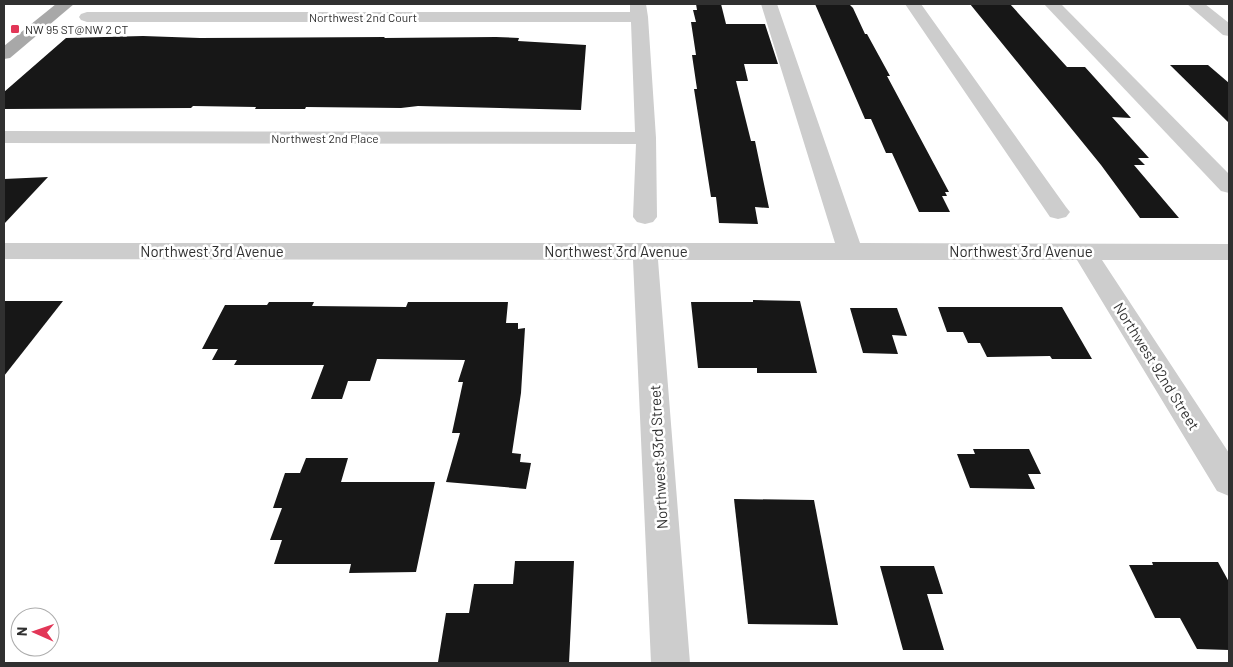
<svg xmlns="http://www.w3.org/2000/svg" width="1233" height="667" font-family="Barlow,sans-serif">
<rect width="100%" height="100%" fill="#fff"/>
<g fill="#171717">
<path d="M 696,4 L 721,4 L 726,24 L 765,24 L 778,64 L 744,64 L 748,81 L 736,81 L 751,141 L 755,141 L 769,208 L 755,207 L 758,224 L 719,223 L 716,197 L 711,197 L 694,89 L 697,89 L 692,55 L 696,55 L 691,22 L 696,22 L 693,10 L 697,10 Z"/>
<path d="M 815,4 L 849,4 L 853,8 L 865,34 L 867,34 L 890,76 L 887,76 L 949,192 L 945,192 L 947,196 L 942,196 L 950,212 L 919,212 L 892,153 L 886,153 L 871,119 L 865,119 Z"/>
<path d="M 970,4 L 1010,4 L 1067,67 L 1085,67 L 1131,118 L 1112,117 L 1149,158 L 1138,158 L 1145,165 L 1134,165 L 1179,218 L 1140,218 L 1101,165 Z"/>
<path d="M 143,36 L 200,38 L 385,37 L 384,38 L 496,37 L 519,38 L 518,41 L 586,45 L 581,110 L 418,106 L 401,108 L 306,107 L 305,109 L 255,109 L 256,107 L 193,106 L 191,108 L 4,109 L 4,92 L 66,38 Z"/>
<path d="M 1170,65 L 1208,65 L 1229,83 L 1229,123 Z"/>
<path d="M 48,177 L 4,224 L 4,179 Z"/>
<path d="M 753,300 L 800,301 L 817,373 L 757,373 L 757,368 L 698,368 L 691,302 L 753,302 Z"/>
<path d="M 4,301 L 63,301 L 4,376 Z"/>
<path d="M 269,302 L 314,302 L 312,306 L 406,307 L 408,302 L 508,302 L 506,323 L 518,323 L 518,329 L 525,328 L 521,393 L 512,453 L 521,454 L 520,462 L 531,463 L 526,489 L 446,482 L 460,433 L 452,433 L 463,382 L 458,382 L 465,360 L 377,359 L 370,381 L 348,381 L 342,399 L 311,399 L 324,365 L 234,365 L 237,360 L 212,360 L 218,349 L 202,349 L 225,305 L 267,305 Z"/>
<path d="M 938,307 L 1062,307 L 1092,359 L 1052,359 L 1050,356 L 987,357 L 980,343 L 968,343 L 963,332 L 947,332 Z"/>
<path d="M 850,308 L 897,308 L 907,336 L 892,335 L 898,354 L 863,353 Z"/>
<path d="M 973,449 L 1029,449 L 1041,474 L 1028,474 L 1035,489 L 970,488 L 957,454 L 975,454 Z"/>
<path d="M 306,458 L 348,458 L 341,482 L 435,482 L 416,572 L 349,573 L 351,564 L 274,564 L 282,540 L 270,540 L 282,508 L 273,508 L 285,473 L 300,473 Z"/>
<path d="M 734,499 L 814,500 L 838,625 L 748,624 Z"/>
<path d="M 515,561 L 574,561 L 569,663 L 438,662 L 446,613 L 469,613 L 474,584 L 513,584 Z"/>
<path d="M 1152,562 L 1218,562 L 1229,582 L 1229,650 L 1197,649 L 1180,618 L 1155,618 L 1129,565 L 1153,565 Z"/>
<path d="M 880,566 L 934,566 L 943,594 L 927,594 L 944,650 L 903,650 Z"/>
</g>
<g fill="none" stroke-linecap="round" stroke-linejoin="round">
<g fill="#cdcdcd" fill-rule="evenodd">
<path d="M 630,4 L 646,4 L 648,17 L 656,138 L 657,217 L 653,222 L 645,224 L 637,222 L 633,217 L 636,144 L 4,143 L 4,131 L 635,132 L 631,22 L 87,22 L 81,20 L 79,17 L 81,14 L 87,12 L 630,12 Z"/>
<path d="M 761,4 L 777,4 L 860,243 L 1229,244 L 1229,260 L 1102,260 L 1229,453 L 1229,496 L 1217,491 L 1077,260 L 658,260 L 690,663 L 651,663 L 633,260 L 4,259 L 4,243 L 835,243 Z"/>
<path d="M 905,4 L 921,4 L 1066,207 L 1070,212 L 1066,217 L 1058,219 L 1050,217 Z"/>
<path d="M 1044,4 L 1061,4 L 1229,174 L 1229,193 L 1221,191 Z"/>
<path d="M 1187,4 L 1205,4 L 1229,23 L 1229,36 L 1223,35 Z"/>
</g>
<path fill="#a8a8a8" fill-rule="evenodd" d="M 56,4 L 74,4 L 10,58 L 4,59 L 4,46 Z"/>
</g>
<rect fill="#e23657" stroke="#fff" stroke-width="2" x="10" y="24" width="10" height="10" rx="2.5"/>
<g text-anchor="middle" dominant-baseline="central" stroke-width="5" stroke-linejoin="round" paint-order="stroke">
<g font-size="12" fill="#303030" stroke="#fff">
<text x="363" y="17">Northwest 2nd Court</text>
<text x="325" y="138">Northwest 2nd Place</text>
</g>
<g font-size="12" fill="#303030" stroke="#fff" text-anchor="start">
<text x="25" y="29">NW 95 ST@NW 2 CT</text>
</g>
<g font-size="15" fill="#303030" stroke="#fff">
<text x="212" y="251">Northwest 3rd Avenue</text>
<text x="616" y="251">Northwest 3rd Avenue</text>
<text x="1021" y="251">Northwest 3rd Avenue</text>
<text transform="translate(1157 366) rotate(58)">Northwest 92nd Street</text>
<text transform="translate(658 457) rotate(-93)">Northwest 93rd Street</text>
</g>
</g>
<rect width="1233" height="667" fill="none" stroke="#303030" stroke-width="10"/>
<g transform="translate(35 632) rotate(272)"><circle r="24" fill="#ffffff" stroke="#acacac"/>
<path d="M0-4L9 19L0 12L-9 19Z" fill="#e23657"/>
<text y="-8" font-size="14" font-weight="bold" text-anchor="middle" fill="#303030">N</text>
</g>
</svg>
